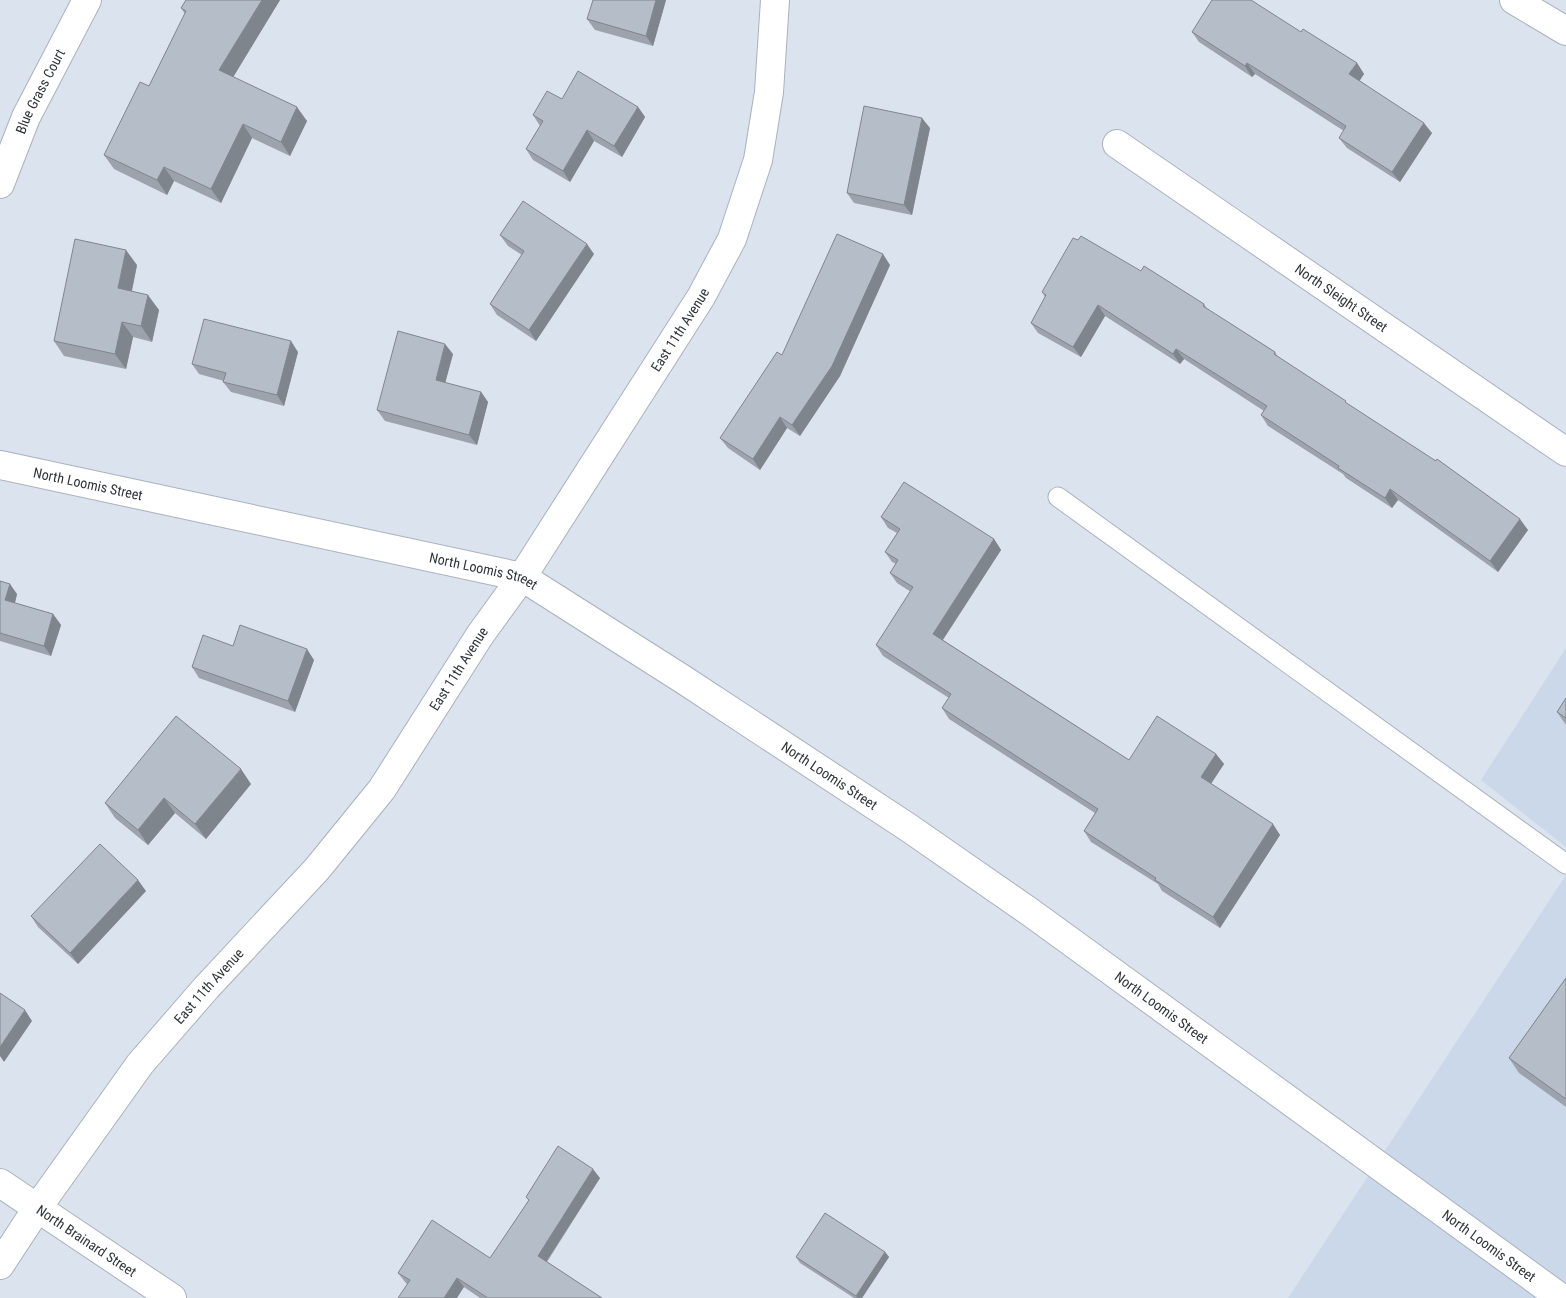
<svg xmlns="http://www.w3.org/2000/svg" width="1566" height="1298" font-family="'Roboto Condensed',sans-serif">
<rect width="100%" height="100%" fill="#dbe4ee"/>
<g fill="#cad8e9">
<path d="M 1566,648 L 1566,847 L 1481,780 Z"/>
<path d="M 1566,875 L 1566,1298 L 1288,1298 Z"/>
</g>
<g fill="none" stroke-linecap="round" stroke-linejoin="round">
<g stroke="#a9b2bc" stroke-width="21">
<path id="service" d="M 1058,497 L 1566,864"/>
</g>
<g stroke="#a9b2bc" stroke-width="30">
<g id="minor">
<path d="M 1514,0 L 1566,31"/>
<path id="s1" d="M 1117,144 L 1566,452"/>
<path id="s2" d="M 0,184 L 26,117 L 87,0"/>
<path id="s3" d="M 0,465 L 522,577 L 684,680 L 909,828 L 1030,912 L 1561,1298"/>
<path id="s4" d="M 0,1183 L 172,1298"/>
<path id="s5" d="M 0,1265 L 38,1207 L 140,1064 L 206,988 L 317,869 L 382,789 L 480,635 L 522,577 L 701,297 L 732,239 L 758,160 L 769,92 L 775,0"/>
</g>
</g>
<use href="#service" stroke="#fff" stroke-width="19"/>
<use href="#minor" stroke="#fff" stroke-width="28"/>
</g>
<g fill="#9ca3ac">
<path d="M 186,0 L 280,0 L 233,77 L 307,121 L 290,156 L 252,138 L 221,203 L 174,181 L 167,195 L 114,169 L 104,155 L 149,86 L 185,14 L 181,8 Z"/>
<path d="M 666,0 L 653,46 L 595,30 L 587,19 Z"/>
<path d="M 1192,32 L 1301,32 L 1357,63 L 1364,74 L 1359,80 L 1432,133 L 1400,182 L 1347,148 L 1339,138 L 1344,131 L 1255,74 L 1252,77 L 1199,42 Z"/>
<path d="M 562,99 L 638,107 L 645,117 L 622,157 L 594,141 L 570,182 L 533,160 L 526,149 L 540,126 L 533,115 Z"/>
<path d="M 930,128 L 912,215 L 854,203 L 847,193 Z"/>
<path d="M 500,235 L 594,254 L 536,341 L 497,315 L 490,304 L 522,255 L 508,246 Z"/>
<path d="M 137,265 L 132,291 L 159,310 L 152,342 L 133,337 L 126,369 L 64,356 L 54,341 Z"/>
<path d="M 890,265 L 840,376 L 800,436 L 787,428 L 760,470 L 728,448 L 720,438 L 782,355 Z"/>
<path d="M 1141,271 L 1204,304 L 1208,310 L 1275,352 L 1278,357 L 1349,405 L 1528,530 L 1498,572 L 1398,500 L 1392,508 L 1346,478 L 1343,474 L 1268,426 L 1261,415 L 1264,411 L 1184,359 L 1180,364 L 1105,316 L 1081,357 L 1038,333 L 1031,323 L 1045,297 L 1042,292 Z"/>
<path d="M 298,352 L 284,406 L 231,392 L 223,382 L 224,381 L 199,374 L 192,364 Z"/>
<path d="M 453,354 L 445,383 L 481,392 L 488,402 L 477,445 L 385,421 L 377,410 Z"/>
<path d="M 881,517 L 994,539 L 1001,550 L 943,640 L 1129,760 L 1216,754 L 1224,764 L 1211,784 L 1280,835 L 1220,928 L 1162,891 L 1158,884 L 1091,842 L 1084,831 L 1095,813 L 949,719 L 942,708 L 949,698 L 883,656 L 876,645 L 911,592 L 897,583 L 890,573 L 896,564 L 892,562 L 885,552 L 897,533 L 888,528 Z"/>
<path d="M 0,581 L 17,594 L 15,603 L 53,614 L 61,625 L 51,656 L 0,641 Z"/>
<path d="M 314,660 L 295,712 L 199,678 L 192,667 Z"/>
<path d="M 1566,698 L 1566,725 L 1557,712 Z"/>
<path d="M 251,784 L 206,839 L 175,813 L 148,845 L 115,818 L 105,803 Z"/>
<path d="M 146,891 L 78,964 L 38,927 L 31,916 Z"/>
<path d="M 1566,978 L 1566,1107 L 1519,1073 L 1509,1058 Z"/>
<path d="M 600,1178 L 547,1262 L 602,1298 L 480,1298 L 464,1287 L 407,1284 L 405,1282 L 398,1273 L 490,1258 L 529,1201 L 526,1197 Z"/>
<path d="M 885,1252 L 889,1257 L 862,1298 L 854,1298 L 800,1263 L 796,1257 Z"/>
</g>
<g fill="#7f858c">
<path d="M 262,0 L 280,0 L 229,84 L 219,70 Z"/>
<path d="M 656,0 L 666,0 L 653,46 L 646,36 Z"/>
<path d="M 1247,63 L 1255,74 L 1252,77 L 1245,66 Z"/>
<path d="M 1357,63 L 1364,74 L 1357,85 L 1349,74 Z"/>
<path d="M 297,107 L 307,121 L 290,156 L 281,142 Z"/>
<path d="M 638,107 L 645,117 L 622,157 L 614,146 Z"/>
<path d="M 922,118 L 930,128 L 912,215 L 904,205 Z"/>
<path d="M 1424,123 L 1432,133 L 1400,182 L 1392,172 Z"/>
<path d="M 243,124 L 252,138 L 221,203 L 211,189 Z"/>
<path d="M 587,130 L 594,141 L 570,182 L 563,171 Z"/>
<path d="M 164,167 L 174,181 L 167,195 L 157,180 Z"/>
<path d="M 587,244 L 594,254 L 536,341 L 529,330 Z"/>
<path d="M 126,250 L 137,265 L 129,304 L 118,288 Z"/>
<path d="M 883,254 L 890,265 L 840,376 L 800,436 L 792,425 Z"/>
<path d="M 148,295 L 159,310 L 152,342 L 141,326 Z"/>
<path d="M 1098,305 L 1105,316 L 1081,357 L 1073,347 Z"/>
<path d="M 122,322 L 133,337 L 126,369 L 115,354 Z"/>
<path d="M 291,341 L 298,352 L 284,406 L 277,395 Z"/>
<path d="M 445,344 L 453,354 L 443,391 L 436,380 Z"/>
<path d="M 1176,349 L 1184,359 L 1180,364 L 1173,354 Z"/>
<path d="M 481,392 L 488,402 L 477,445 L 469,435 Z"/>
<path d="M 780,417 L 787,428 L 760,470 L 753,459 Z"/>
<path d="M 1390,489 L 1398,500 L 1392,508 L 1385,498 Z"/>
<path d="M 1520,519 L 1528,530 L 1498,572 L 1490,561 Z"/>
<path d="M 994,539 L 1001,550 L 940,644 L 933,634 Z"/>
<path d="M 10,584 L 17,594 L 13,610 L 5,600 Z"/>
<path d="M 53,614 L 61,625 L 51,656 L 44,646 Z"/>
<path d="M 307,649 L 314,660 L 295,712 L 288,701 Z"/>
<path d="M 1216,754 L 1224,764 L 1208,788 L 1201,777 Z"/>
<path d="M 241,769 L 251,784 L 206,839 L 195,824 Z"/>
<path d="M 164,798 L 175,813 L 148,845 L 138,830 Z"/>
<path d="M 1273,824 L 1280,835 L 1220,928 L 1213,917 Z"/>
<path d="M 138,880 L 146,891 L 78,964 L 70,953 Z"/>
<path d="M 25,1010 L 32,1021 L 4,1062 L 0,1056 L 0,1047 Z"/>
<path d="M 593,1169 L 600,1178 L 544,1265 L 538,1256 Z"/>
<path d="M 885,1252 L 889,1257 L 862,1298 L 857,1298 L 856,1296 Z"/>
<path d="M 457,1278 L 464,1287 L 457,1298 L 444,1298 Z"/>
</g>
<g fill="#b5bec8" stroke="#7f858c">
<path d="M 186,0 L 262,0 L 219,70 L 297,107 L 281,142 L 243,124 L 211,189 L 164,167 L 157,180 L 104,155 L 140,82 L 149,86 L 186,11 L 181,8 Z"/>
<path d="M 593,0 L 656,0 L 646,36 L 587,19 Z"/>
<path d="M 1212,0 L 1251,0 L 1301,32 L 1303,29 L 1357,63 L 1349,74 L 1424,123 L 1392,172 L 1339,138 L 1346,126 L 1247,63 L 1245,66 L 1192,32 Z"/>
<path d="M 578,71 L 638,107 L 614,146 L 587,130 L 563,171 L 526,149 L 543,121 L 533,115 L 547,91 L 562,99 Z"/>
<path d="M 864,106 L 922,118 L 904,205 L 847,193 Z"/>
<path d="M 523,201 L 587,244 L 529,330 L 490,304 L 524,251 L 500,235 Z"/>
<path d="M 837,234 L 883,254 L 832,366 L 792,425 L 780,417 L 753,459 L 720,438 L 777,352 L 782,355 Z"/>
<path d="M 1081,236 L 1141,271 L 1144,266 L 1204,304 L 1203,306 L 1275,352 L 1274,354 L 1346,401 L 1345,402 L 1436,461 L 1437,459 L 1520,519 L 1490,561 L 1390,489 L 1385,498 L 1338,468 L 1339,466 L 1261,415 L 1267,406 L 1176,349 L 1173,354 L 1098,305 L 1073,347 L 1031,323 L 1046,295 L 1042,292 L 1073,238 L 1078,240 Z"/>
<path d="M 75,239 L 126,250 L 118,288 L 148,295 L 141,326 L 122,322 L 115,354 L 54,341 Z"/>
<path d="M 204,319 L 291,341 L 277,395 L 223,382 L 226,373 L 192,364 Z"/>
<path d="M 398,331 L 445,344 L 436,380 L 481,392 L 469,435 L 377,410 Z"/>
<path d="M 904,482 L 994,539 L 933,634 L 1129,760 L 1157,716 L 1216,754 L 1201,777 L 1273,824 L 1213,917 L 1155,880 L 1156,878 L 1084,831 L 1098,809 L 942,708 L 951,694 L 876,645 L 913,587 L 890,573 L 898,560 L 885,552 L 900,529 L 881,517 Z"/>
<path d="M 0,581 L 10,584 L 5,600 L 53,614 L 44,646 L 0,633 Z"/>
<path d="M 240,625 L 307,649 L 288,701 L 192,667 L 203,635 L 233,646 Z"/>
<path d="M 1566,698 L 1566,718 L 1557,712 Z"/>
<path d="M 176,716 L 241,769 L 195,824 L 164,798 L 138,830 L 105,803 Z"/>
<path d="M 100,844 L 138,880 L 70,953 L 31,916 Z"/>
<path d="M 1566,978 L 1566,1099 L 1509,1058 Z"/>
<path d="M 0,993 L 25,1010 L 0,1047 Z"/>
<path d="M 558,1146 L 593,1169 L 538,1256 L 602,1298 L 488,1298 L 457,1278 L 444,1298 L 398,1298 L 410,1280 L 398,1273 L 432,1220 L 490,1258 L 529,1200 L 526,1197 Z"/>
<path d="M 825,1213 L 885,1252 L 856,1296 L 796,1257 Z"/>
</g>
<g text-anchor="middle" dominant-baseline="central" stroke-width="4" stroke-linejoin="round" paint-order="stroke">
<g font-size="14" fill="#303438" stroke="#e8f1fb">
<text stroke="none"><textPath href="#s2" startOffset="101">Blue Grass Court</textPath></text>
<text stroke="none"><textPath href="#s1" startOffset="272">North Sleight Street</textPath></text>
<text stroke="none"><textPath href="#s5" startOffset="1159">East 11th Avenue</textPath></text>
<text stroke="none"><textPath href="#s3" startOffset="90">North Loomis Street</textPath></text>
<text stroke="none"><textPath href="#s3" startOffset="495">North Loomis Street</textPath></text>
<text stroke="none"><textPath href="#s5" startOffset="754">East 11th Avenue</textPath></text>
<text stroke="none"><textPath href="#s3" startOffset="900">North Loomis Street</textPath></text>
<text stroke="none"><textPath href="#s5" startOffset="349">East 11th Avenue</textPath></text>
<text stroke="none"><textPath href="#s3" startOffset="1305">North Loomis Street</textPath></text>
<text stroke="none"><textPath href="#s4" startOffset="104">North Brainard Street</textPath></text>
<text stroke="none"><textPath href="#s3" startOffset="1710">North Loomis Street</textPath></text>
</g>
</g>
</svg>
